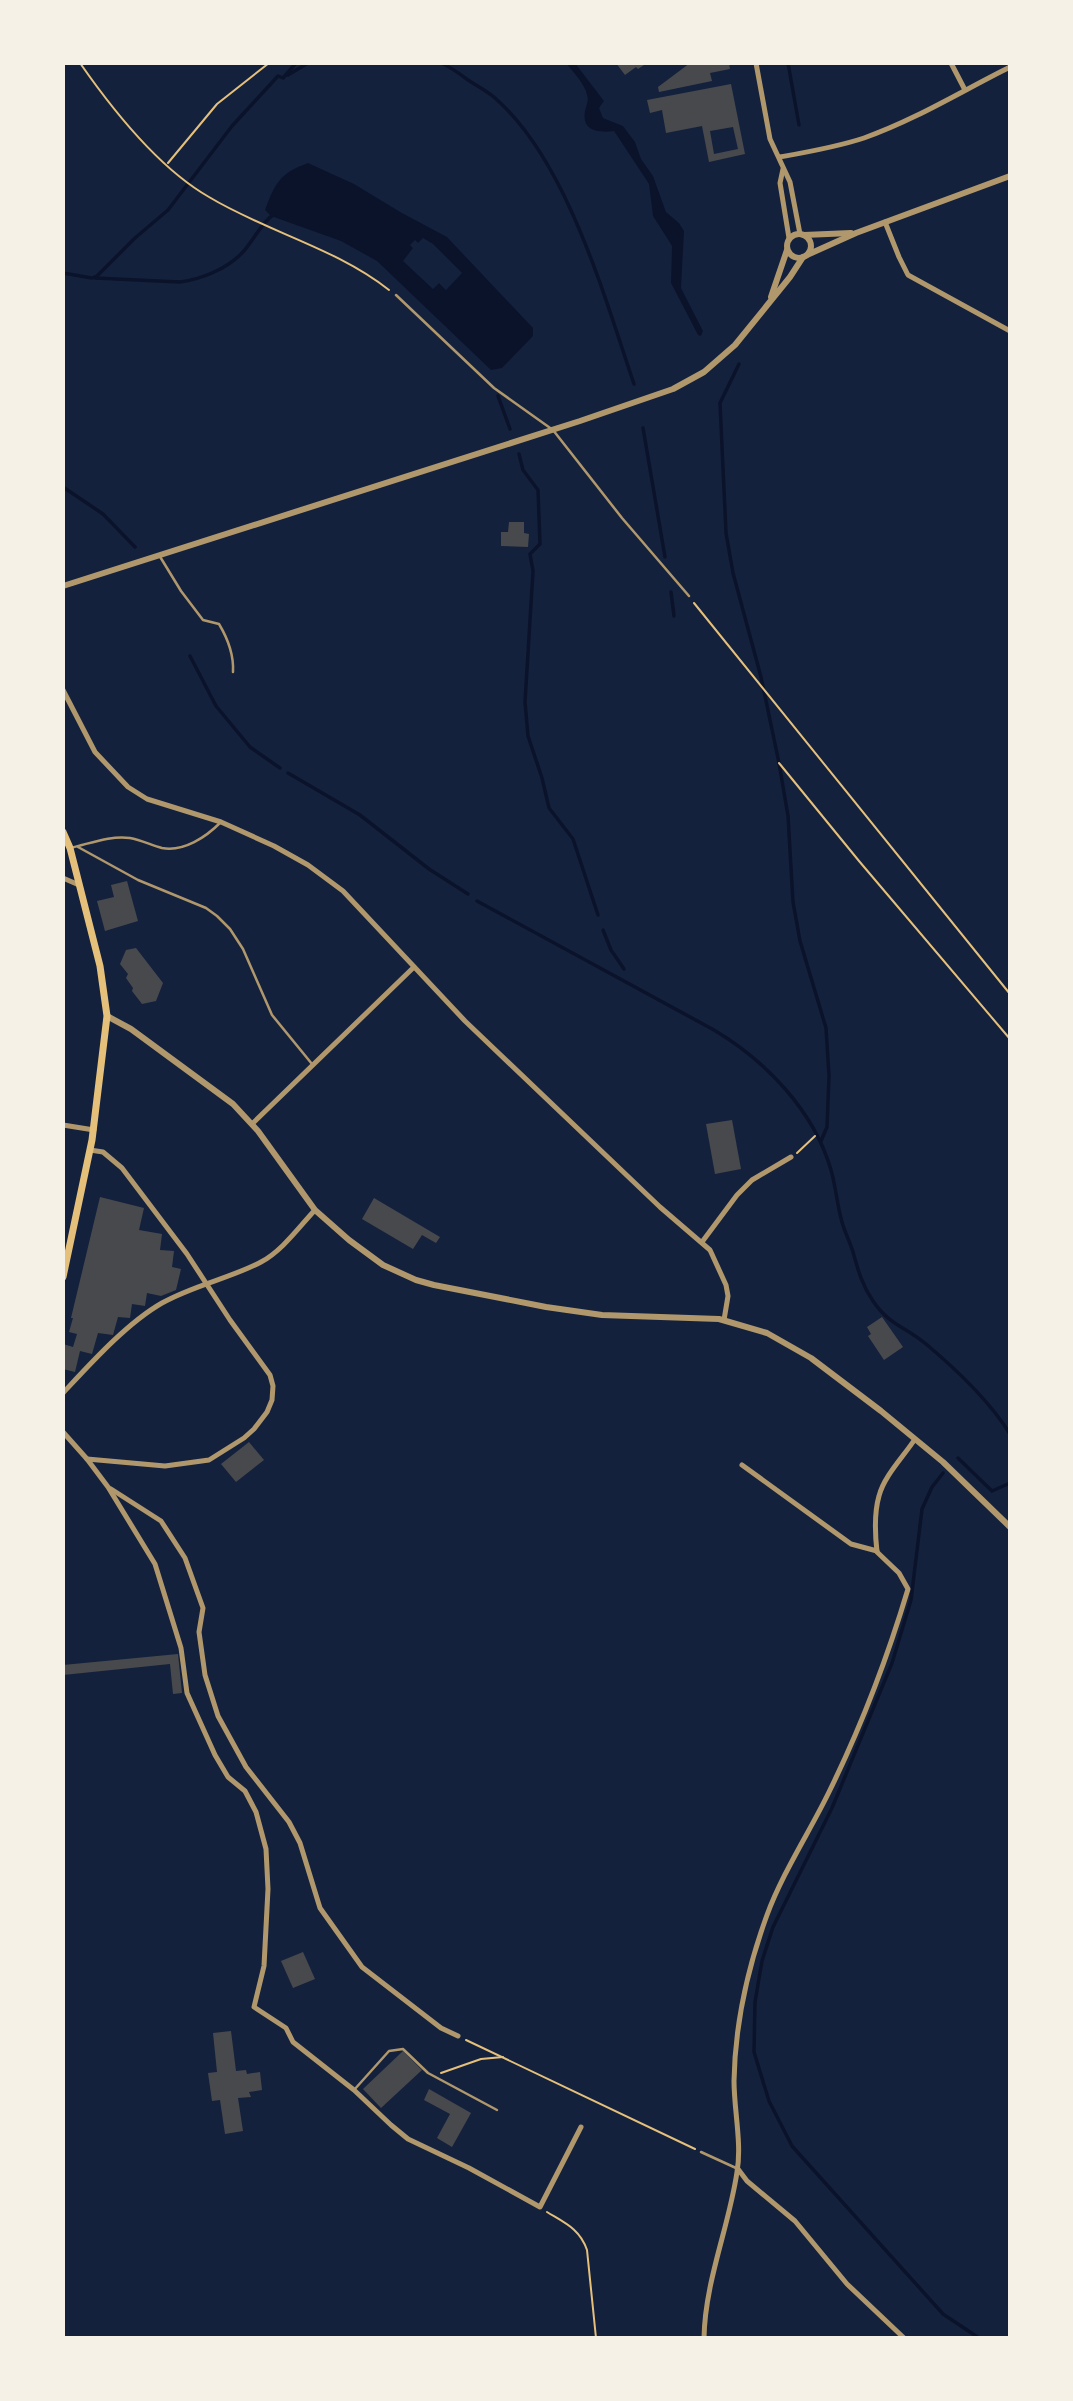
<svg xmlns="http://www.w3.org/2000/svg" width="1073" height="2401" font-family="'Sofia Sans Condensed',sans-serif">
<rect width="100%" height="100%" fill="#14213d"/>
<g fill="#0b132b" fill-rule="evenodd">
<path d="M 566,63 L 575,63 L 604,101 L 599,108 L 603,118 L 623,126 L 635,142 L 641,159 L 653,176 L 666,212 L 679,223 L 684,231 L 681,288 L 703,331 L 701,336 L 698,335 L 671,283 L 672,246 L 653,216 L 649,184 L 614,131 C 600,133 581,132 585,111 C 586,105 589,102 587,95 C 585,84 573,72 566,63 Z"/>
<path d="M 308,163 L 354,184 L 402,213 L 447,237 L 533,328 L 533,336 L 502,368 L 491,370 L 377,261 L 341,241 L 271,216 L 265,210 C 275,183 280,173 308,163 ZM 423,238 L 433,244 L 462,273 L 446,290 L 439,283 L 433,289 L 403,261 L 413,248 L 410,245 L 415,240 L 418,243 Z"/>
</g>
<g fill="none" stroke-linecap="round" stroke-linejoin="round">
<g stroke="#0b132b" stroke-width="3.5">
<path d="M 441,63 C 451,67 460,74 468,80 C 477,86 487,91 495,98 C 567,161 604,296 634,384"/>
<path d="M 788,63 L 799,125"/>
<path d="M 288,75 L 308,63"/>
<path d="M 63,273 L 92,278 L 97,276 L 135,238 L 168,210 L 232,126 L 278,76 L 283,78 L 296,63"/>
<path d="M 95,278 L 180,282 C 202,279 226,269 241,254 C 253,242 260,224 274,214"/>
<path d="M 739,364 L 720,403 L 726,533 L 733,573 L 761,677 L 779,763 L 788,816 L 793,902 L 800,941 L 826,1028 L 829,1076 L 827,1127 L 821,1141"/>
<path d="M 498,396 L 510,429"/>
<path d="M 643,428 L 665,557"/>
<path d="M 519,454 L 523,470 L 538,490 L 540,544 L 530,554 L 533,571 L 525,702 L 528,736 L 542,778 L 549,808 L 573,839 L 598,915"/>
<path d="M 63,487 L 103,514 L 135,547"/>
<path d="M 671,592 L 674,616"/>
<path d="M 190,656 L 216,706 L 250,747 L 280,768"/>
<path d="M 288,773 L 360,815 L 429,869 L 468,894"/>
<path d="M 477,901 L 714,1030 C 766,1061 814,1111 831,1170 C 836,1187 837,1205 842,1222 C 845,1233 850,1242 853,1252 C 858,1270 862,1285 873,1301 C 889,1325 906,1327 926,1344 C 957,1370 989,1400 1010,1434"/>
<path d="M 603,930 L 611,950 L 624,969"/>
<path d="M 958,1458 L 992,1491 L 1010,1483"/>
<path d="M 943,1473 L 932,1487 L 922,1509 L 911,1600 L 892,1663 L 832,1808 L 773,1927 L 762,1961 L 755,2002 L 754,2052 L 769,2101 L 792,2146 L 943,2314 L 979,2338"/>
</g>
</g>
<g fill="#48494c" fill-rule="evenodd">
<path d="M 616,63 L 647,63 L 638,69 L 636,67 L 625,75 Z"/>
<path d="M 690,63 L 729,63 L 730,69 L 710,73 L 712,81 L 659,92 L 658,87 Z"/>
<path d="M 731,84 L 745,154 L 709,162 L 702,126 L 666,133 L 662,110 L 650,113 L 647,100 ZM 733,127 L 738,149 L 714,154 L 710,131 Z"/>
<path d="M 509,522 L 524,522 L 524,533 L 529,534 L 528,547 L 501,546 L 501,532 L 508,532 Z"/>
<path d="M 127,881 L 138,921 L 105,931 L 97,901 L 114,897 L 111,885 Z"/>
<path d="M 136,948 L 163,983 L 156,1001 L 142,1004 L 132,991 L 133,988 L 126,978 L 128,974 L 120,964 L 126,950 Z"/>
<path d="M 732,1120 L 741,1169 L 715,1174 L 706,1124 Z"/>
<path d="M 100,1197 L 144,1208 L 139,1230 L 162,1234 L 160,1250 L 174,1251 L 172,1267 L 181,1269 L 176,1290 L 161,1296 L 147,1293 L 145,1306 L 132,1304 L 130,1318 L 118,1317 L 113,1335 L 98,1333 L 92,1354 L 80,1351 L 75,1372 L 63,1369 L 63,1344 L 73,1347 L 77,1334 L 69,1332 L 73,1318 L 71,1318 Z"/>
<path d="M 374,1198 L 440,1237 L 436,1243 L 422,1235 L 413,1249 L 362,1219 Z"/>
<path d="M 882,1317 L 903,1347 L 884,1360 L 868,1336 L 871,1334 L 867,1327 Z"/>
<path d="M 249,1442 L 264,1460 L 236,1482 L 221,1464 Z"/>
<path d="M 178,1654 L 182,1693 L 173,1694 L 170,1664 L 63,1675 L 63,1665 Z"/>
<path d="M 303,1952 L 315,1979 L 293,1988 L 281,1961 Z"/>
<path d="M 231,2031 L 236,2071 L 246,2070 L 247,2074 L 260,2072 L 262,2090 L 249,2092 L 251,2097 L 238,2098 L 243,2131 L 225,2134 L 220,2100 L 212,2101 L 208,2073 L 217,2072 L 213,2033 Z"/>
<path d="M 403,2051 L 422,2070 L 381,2108 L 363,2089 Z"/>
<path d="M 429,2089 L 471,2113 L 452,2147 L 437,2138 L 450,2114 L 424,2100 Z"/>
</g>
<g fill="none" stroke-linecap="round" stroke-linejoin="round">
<g stroke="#e5c07b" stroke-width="2">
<path d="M 80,63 C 112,109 160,169 209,197 C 267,232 336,248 389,290"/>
<path d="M 168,163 L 217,104 L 269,63"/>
<path d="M 694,603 L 1010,994"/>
<path d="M 779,763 L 859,861 L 1010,1039"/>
<path d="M 797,1153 L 815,1136"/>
<path d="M 466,2040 L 695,2149"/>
<path d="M 441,2073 L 481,2059 L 503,2057"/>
<path d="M 547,2212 C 565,2223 580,2229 587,2250 L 596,2338"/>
</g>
<g stroke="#b1986c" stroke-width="2.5">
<path d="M 396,295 L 494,388 L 553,430 L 622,518 L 689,596"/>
<path d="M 159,555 L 181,591 L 203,620 L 219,624 C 228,639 234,654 233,672"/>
<path d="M 78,847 L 138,880 L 206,908 L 217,916 L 230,929 L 243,949 L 272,1015 L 312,1064"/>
<path d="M 70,848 C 89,844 110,835 130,838 C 141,840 151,845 162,848 C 184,852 206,837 221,822"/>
<path d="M 354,2090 L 389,2051 L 403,2049 L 428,2073 L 497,2110"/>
<path d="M 701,2152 L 736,2168"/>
</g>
<g stroke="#b1986c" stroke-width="5">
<path d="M 756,63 L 770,139 L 790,182 L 800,234"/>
<path d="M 951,63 L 965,90"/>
<path d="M 780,157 C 808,152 837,147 864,138 C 915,120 962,91 1010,67"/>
<path d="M 783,169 L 780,183 L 789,238"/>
<path d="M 885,222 L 899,257 L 908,275 L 1010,331"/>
<path d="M 63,690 L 95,752 L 128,787 L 147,799 L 221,822 L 274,846 L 308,865 L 343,891 L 465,1021 L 660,1207 L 710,1250 L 726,1285 L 728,1296 L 724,1320"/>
<path d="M 63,878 L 79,885"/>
<path d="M 252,1124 L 414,967"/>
<path d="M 63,1125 L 94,1130"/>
<path d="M 702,1242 L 737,1195 L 752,1180 L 791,1157"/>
<path d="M 63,1393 C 91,1363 127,1323 162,1303 C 194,1285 231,1278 261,1262 C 282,1251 299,1227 315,1210"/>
<path d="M 63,1432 L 87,1459 L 108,1487 L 155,1564 L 181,1648 L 187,1693 L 215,1755 L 228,1777 L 245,1791 L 256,1812 L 266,1849 L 268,1889 L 264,1966 L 254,2007 L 286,2028 L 293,2042 L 354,2090 L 391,2125 L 408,2139 L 469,2168 L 540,2207 L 581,2127"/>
<path d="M 87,1459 L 165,1466 L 209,1460 L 244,1438 L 254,1429 L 267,1412 L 272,1400 L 273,1386 L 270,1375 L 230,1320 L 187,1254 L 122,1168 L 103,1152 L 90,1150"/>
<path d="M 742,1465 L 851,1544 L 877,1551"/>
<path d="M 111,1489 L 161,1521 L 185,1558 L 203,1608 L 199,1632 L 205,1675 L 218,1716 L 246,1767 L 289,1822 L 300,1843 L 320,1908 L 362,1967 L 441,2028 L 458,2036"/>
<path d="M 738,2169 L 747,2181 L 795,2221 L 847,2284 L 904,2338"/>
<path d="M 704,2338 C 705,2281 729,2227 737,2172 C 742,2144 734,2110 734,2081 C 735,2026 748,1967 767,1915 C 783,1872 809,1833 829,1792 C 861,1727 887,1659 908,1589 L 899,1573 L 877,1552 C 875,1534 874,1513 879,1496 C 884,1476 904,1456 915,1439"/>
</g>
<g stroke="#b1986c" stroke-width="6">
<circle cx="799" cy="246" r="12"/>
<path d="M 804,235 L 851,233"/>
<path d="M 807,255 L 856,233 L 1010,176"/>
<path d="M 771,297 L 787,250"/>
<path d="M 63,586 L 580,421 L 673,389 L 704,372 L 735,345 L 790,277 L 803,257"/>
<path d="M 107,1016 L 131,1029 L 233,1104 L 258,1131 L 315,1210 L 349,1240 L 383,1265 L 416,1280 L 434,1285 L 546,1307 L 602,1315 L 719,1319 L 767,1333 L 811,1358 L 881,1411 L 943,1462 L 1010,1527"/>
</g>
<path stroke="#e5c07b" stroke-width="7" d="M 63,832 L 70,848 L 100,966 L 107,1016 L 92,1140 L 63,1277"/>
</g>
<rect width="1073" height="2401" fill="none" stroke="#f6f1e7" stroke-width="130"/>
</svg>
